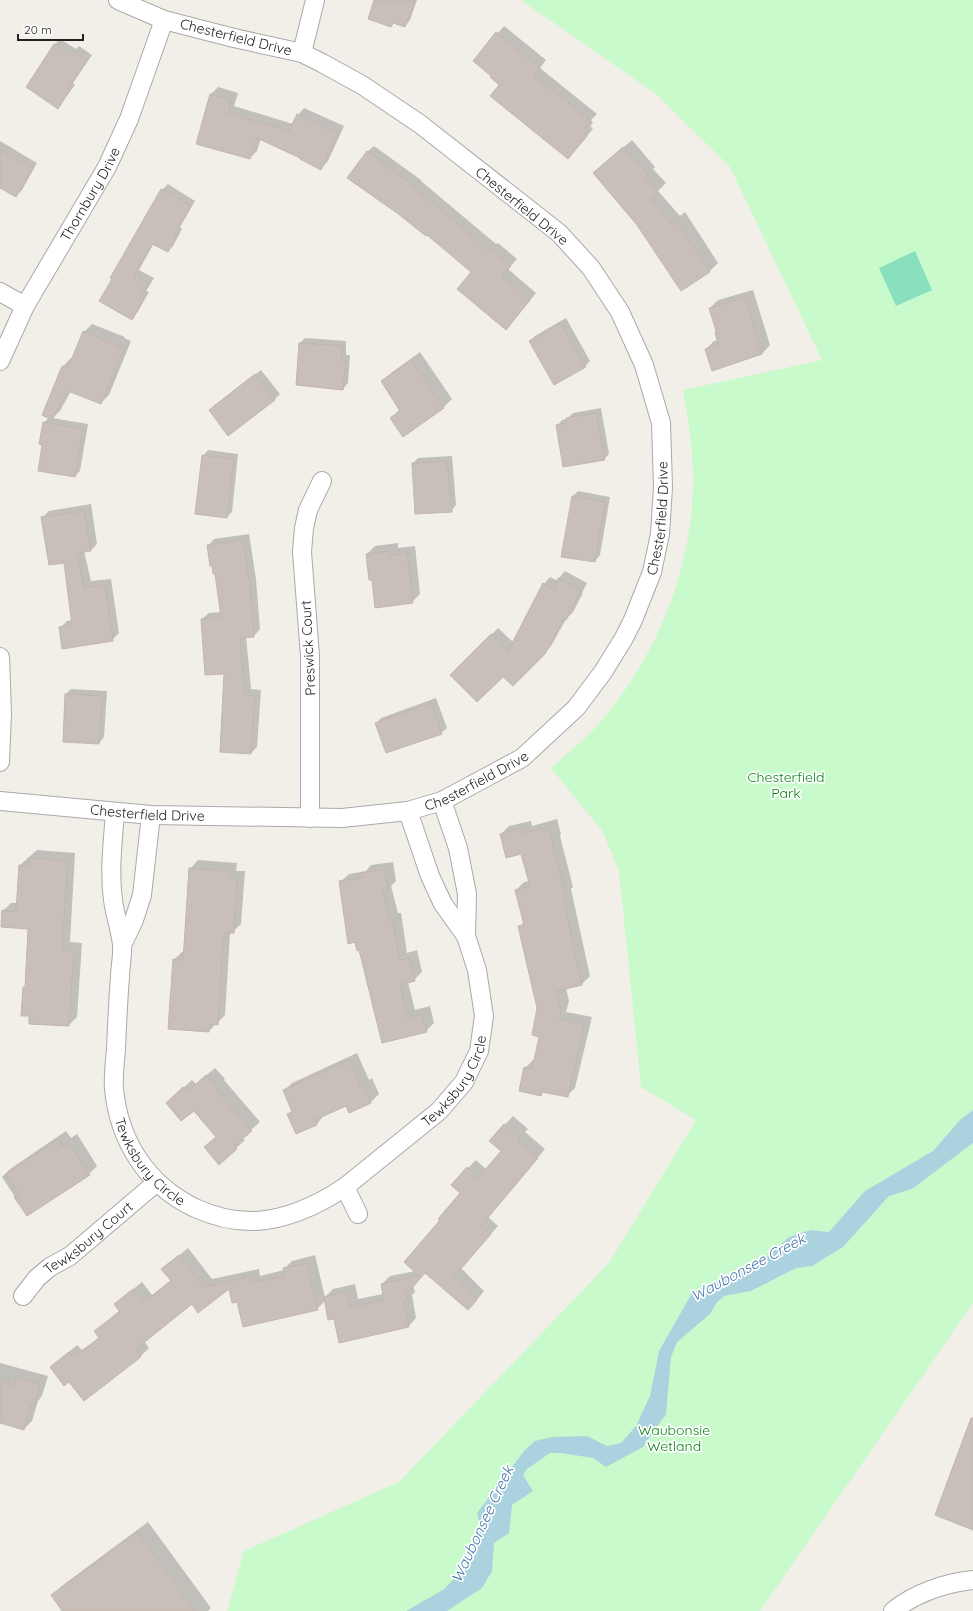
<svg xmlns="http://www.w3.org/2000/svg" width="973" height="1611" font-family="Quicksand,sans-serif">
<rect width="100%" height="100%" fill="#f2efe9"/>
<path fill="#c8facc" d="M 521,0 L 973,0 L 973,1303 L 760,1611 L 227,1611 L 244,1551 L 399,1482 L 609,1263 L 696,1120 L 641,1087 L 619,871 L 603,832 L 551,768 C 569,752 587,738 602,720 C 658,654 693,567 693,480 C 693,450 688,419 683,390 L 822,360 L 730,167 L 656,94 Z"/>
<path fill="#88e0be" d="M 915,251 L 932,290 L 896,306 L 879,268 Z"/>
<path fill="#aad3df" d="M 973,1110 L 973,1143 L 912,1189 L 889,1196 L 843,1247 L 812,1266 L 796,1268 L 751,1291 L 724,1296 L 717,1302 L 710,1314 L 677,1342 L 671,1357 L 666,1414 L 643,1447 L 606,1467 L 593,1458 L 561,1453 L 550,1453 L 527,1469 L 523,1475 L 533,1491 L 512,1505 L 509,1533 L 494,1543 L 492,1571 L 482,1588 L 447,1611 L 406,1611 L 443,1590 L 468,1565 L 480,1526 L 477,1513 L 525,1450 L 535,1441 L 552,1437 L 587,1436 L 607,1446 L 621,1443 L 636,1426 L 650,1396 L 659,1351 L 692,1293 L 769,1255 L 789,1237 L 811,1230 L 829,1232 L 865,1191 L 933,1151 L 961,1119 Z"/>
<g fill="#0003">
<path d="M 376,0 L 417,0 L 410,20 L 405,26 L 394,22 L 391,26 Z"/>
<path d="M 504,26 L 546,60 L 540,68 L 597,114 L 591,120 L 593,123 L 590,126 L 593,129 L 568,158 L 492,75 L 474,61 Z"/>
<path d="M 60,39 L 76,49 L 79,46 L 92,55 L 73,83 L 75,85 L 58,107 L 27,87 L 55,44 Z"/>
<path d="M 218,87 L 238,93 L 234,106 L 293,124 L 298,115 L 304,108 L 344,126 L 328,161 L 321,168 L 302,157 L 261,138 L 257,151 L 250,158 L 197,143 L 211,94 Z"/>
<path d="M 632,140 L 655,167 L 653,169 L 666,183 L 658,191 L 680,216 L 685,212 L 718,263 L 710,271 L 681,290 L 638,224 L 594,173 Z"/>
<path d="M 0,141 L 37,163 L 22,190 L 16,196 L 0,186 Z"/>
<path d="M 374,146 L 421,180 L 421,181 L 496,244 L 498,243 L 517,259 L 508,269 L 536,293 L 512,322 L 472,272 L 367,152 Z"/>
<path d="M 168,184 L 195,201 L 180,227 L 182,229 L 173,246 L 167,251 L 154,243 L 139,270 L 154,278 L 146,291 L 149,292 L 137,313 L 132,319 L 100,301 L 162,190 Z"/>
<path d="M 753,290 L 770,345 L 762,354 L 712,370 L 706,349 L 714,341 L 718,340 L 717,331 L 710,308 L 718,300 Z"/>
<path d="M 566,318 L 590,361 L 585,366 L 530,341 L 535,336 Z"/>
<path d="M 92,324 L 125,337 L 124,338 L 131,341 L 109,395 L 101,403 L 71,391 L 60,411 L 52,418 L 88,424 L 80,471 L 75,476 L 44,444 L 44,423 L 49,417 L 43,415 L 63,366 L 71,358 L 73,359 L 84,332 Z"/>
<path d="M 305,338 L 346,341 L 346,355 L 350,355 L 348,383 L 343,389 L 300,343 Z"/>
<path d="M 420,352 L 452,399 L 444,407 L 403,436 L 391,418 L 400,409 L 382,381 L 391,373 Z"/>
<path d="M 261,370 L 280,394 L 274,400 L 215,405 Z"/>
<path d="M 601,408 L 609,454 L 604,459 L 557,426 L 562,420 L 567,419 L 573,413 Z"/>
<path d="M 208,450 L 238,454 L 232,512 L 227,517 L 203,456 Z"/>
<path d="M 452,456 L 456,505 L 451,511 L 413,463 L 418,458 Z"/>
<path d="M 578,491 L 610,497 L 600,555 L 595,561 L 573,496 Z"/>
<path d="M 91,504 L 97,544 L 91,550 L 84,551 L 91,581 L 111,579 L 119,633 L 112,640 L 60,628 L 67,621 L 72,620 L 65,562 L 42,518 L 49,511 Z"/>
<path d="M 249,534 L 256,579 L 260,629 L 254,636 L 246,636 L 251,689 L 261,690 L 257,747 L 251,753 L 225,673 L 202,619 L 209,613 L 221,612 L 216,572 L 208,546 L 214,539 Z"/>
<path d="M 398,543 L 398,548 L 415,546 L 420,594 L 412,602 L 372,579 L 367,554 L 375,546 Z"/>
<path d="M 565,571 L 587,583 L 582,593 L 583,593 L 573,612 L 566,619 L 551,646 L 513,685 L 504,676 L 452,675 L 498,628 L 513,642 L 544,584 L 550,577 L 558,581 L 559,578 Z"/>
<path d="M 71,689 L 107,691 L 104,737 L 99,743 L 66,694 Z"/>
<path d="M 436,698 L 447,728 L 441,733 L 376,724 L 381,718 Z"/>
<path d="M 557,819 L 561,834 L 560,836 L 573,887 L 571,889 L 590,976 L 582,984 L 566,988 L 569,1001 L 566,1012 L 592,1017 L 575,1088 L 567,1096 L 544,1091 L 541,1095 L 525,1068 L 533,1060 L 535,1060 L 540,1036 L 538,1008 L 519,927 L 524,922 L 516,890 L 524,882 L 529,881 L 522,853 L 501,834 L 509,826 L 531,821 L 532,826 Z"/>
<path d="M 37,850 L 75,853 L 70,942 L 82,943 L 77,1017 L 69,1025 L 30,1015 L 24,987 L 26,986 L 29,928 L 3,911 L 11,903 L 18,903 L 20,865 Z"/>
<path d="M 198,860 L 237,863 L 236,871 L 245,871 L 241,924 L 230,934 L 225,1015 L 209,1031 L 174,960 L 182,952 L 184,952 L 190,869 Z"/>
<path d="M 393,862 L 396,881 L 391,886 L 398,913 L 401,913 L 407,953 L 417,950 L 422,972 L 414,980 L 408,982 L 415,1010 L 430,1006 L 434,1023 L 426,1031 L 383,1042 L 360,949 L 340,882 L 349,874 L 366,871 L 371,865 Z"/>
<path d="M 357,1053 L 369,1080 L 372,1078 L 379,1094 L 371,1102 L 349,1112 L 346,1105 L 324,1115 L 317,1124 L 297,1133 L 288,1114 L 293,1110 L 284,1091 L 292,1083 Z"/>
<path d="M 215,1068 L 225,1079 L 224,1080 L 260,1122 L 242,1138 L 245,1140 L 220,1163 L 217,1136 L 194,1109 L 175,1095 L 192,1080 L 196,1084 Z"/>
<path d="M 513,1116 L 528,1129 L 525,1132 L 545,1149 L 488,1217 L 498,1226 L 461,1268 L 484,1291 L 476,1301 L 425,1272 L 413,1286 L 415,1292 L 412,1295 L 416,1318 L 408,1327 L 335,1317 L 325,1301 L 317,1309 L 238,1301 L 229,1287 L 192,1302 L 144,1341 L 149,1348 L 141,1356 L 84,1400 L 70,1381 L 51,1367 L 77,1345 L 82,1350 L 100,1337 L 95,1331 L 120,1310 L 115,1304 L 142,1282 L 152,1295 L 171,1280 L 163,1269 L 188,1248 L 212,1279 L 259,1269 L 260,1276 L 284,1270 L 284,1269 L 292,1261 L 315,1255 L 325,1297 L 333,1289 L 355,1284 L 358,1299 L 383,1294 L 382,1284 L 390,1276 L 415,1271 L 441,1220 L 461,1193 L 468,1168 L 476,1160 L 487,1170 L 503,1151 L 490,1141 Z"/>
<path d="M 66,1131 L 71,1138 L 77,1134 L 97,1166 L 89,1174 L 27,1215 L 2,1177 L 10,1169 Z"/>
<path d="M 0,1363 L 48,1376 L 42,1396 L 38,1401 L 32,1421 L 24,1429 L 0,1422 Z"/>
<path d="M 148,1522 L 211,1608 L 208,1611 L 64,1611 L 52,1595 L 63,1585 Z"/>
</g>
<g fill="#c7bfb8" stroke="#c4b6ab">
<path d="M 374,0 L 415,0 L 405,27 L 393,23 L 391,27 L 368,19 Z"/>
<path d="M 496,32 L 540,68 L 534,75 L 591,121 L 585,128 L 587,130 L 584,134 L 587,136 L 568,159 L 490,96 L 499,85 L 490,77 L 491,76 L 473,61 Z"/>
<path d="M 54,44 L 71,54 L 73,51 L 87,60 L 68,89 L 70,90 L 58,109 L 26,87 Z"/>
<path d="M 210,94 L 231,100 L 228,113 L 289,131 L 297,114 L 338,134 L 321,170 L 300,159 L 300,158 L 257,138 L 250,159 L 196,144 Z"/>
<path d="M 623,147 L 648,175 L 646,177 L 658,192 L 650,199 L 671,223 L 676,220 L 710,272 L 681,291 L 637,225 L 593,173 Z"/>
<path d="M 0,150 L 33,168 L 16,197 L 0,188 Z"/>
<path d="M 367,151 L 416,187 L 415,188 L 489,250 L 491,248 L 511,266 L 502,276 L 530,300 L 506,330 L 457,289 L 471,272 L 427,235 L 426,236 L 397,213 L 347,178 Z"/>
<path d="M 161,189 L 191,206 L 175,233 L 178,235 L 168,252 L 152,244 L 134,275 L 149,284 L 142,296 L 144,298 L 132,320 L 99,301 L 112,279 L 110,278 Z"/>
<path d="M 745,297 L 762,354 L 712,371 L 705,349 L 718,344 L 715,332 L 716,331 L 709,308 Z"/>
<path d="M 560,323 L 586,367 L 554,385 L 529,341 Z"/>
<path d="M 83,331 L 117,345 L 117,346 L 124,349 L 101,404 L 68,391 L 52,420 L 42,415 L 62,366 L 68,368 Z"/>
<path d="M 299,343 L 342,346 L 341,360 L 346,360 L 343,390 L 296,385 Z"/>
<path d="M 411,360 L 444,408 L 403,437 L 390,418 L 400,411 L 381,381 Z"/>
<path d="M 255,374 L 275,400 L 228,436 L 209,410 Z"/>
<path d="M 596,413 L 605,460 L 563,467 L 556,425 L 567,423 L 566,418 Z"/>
<path d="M 43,422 L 83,429 L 75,477 L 38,471 L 42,445 L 39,444 Z"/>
<path d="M 202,455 L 234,459 L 227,518 L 195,514 Z"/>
<path d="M 447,461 L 452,512 L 415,514 L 412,463 Z"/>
<path d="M 572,496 L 605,502 L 595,562 L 561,557 Z"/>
<path d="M 84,511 L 91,551 L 77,553 L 84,588 L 105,585 L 113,641 L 62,649 L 59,627 L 72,625 L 64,563 L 49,565 L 41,517 Z"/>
<path d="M 243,540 L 250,586 L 254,637 L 240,638 L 245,695 L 255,696 L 251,754 L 220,752 L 224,674 L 205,675 L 201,619 L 221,617 L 215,574 L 213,574 L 212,566 L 210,566 L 207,545 Z"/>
<path d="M 390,551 L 391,555 L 407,553 L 413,603 L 375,608 L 372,580 L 369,580 L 366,554 Z"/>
<path d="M 558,578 L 581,590 L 566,620 L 564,619 L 545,654 L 513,686 L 503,677 L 477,702 L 450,675 L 491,634 L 508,651 L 543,583 L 555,590 Z"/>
<path d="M 65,694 L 102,696 L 99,744 L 63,742 Z"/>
<path d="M 431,703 L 442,734 L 386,753 L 375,723 Z"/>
<path d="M 549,827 L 554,843 L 552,844 L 566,896 L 563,897 L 582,985 L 557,991 L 561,1010 L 559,1019 L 584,1025 L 568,1097 L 542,1092 L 541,1096 L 519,1091 L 524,1067 L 532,1069 L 539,1037 L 532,1035 L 537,1008 L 518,926 L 524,925 L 515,890 L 530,886 L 521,854 L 506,858 L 500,834 L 523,828 L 524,833 Z"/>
<path d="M 28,858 L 68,861 L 62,950 L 74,951 L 69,1026 L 29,1024 L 29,1016 L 21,1016 L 23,987 L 25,987 L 28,929 L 1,927 L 2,910 L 16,912 L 19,865 L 28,866 Z"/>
<path d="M 189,868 L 229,871 L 229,878 L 237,879 L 234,933 L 225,933 L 225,940 L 223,940 L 218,1025 L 210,1024 L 209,1032 L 168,1029 L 173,959 L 183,960 Z"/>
<path d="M 385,869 L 388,890 L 383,891 L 390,921 L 393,920 L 399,960 L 409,958 L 415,981 L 400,985 L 407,1017 L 422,1014 L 427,1032 L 382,1043 L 359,950 L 357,951 L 355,942 L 348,944 L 339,881 L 363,878 L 362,873 Z"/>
<path d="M 349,1060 L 361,1087 L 364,1086 L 371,1103 L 349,1113 L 346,1106 L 315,1120 L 317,1125 L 296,1134 L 287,1114 L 292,1112 L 283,1090 Z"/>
<path d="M 206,1075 L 218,1088 L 216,1089 L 252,1131 L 234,1146 L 237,1149 L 219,1165 L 204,1147 L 216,1137 L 194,1111 L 181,1121 L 166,1103 L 183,1087 L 187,1092 Z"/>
<path d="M 504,1124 L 520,1138 L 518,1141 L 538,1158 L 481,1226 L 491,1234 L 454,1277 L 477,1300 L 468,1310 L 425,1273 L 406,1295 L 407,1301 L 403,1301 L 409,1327 L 339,1343 L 334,1319 L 328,1320 L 324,1297 L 347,1292 L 350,1307 L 384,1300 L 381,1284 L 419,1276 L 404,1262 L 440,1220 L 438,1219 L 460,1193 L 451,1185 L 467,1167 L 478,1178 L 501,1151 L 489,1141 Z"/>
<path d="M 58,1139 L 62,1146 L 68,1142 L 90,1175 L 27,1216 L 14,1197 L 19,1194 L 6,1174 Z"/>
<path d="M 179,1255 L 204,1287 L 251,1276 L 252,1283 L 285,1276 L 283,1268 L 307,1263 L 318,1310 L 243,1327 L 237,1302 L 232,1303 L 229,1289 L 198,1313 L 192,1304 L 136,1349 L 141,1357 L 84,1401 L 69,1382 L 64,1386 L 50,1367 L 69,1352 L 73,1358 L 99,1338 L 94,1331 L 120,1312 L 114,1304 L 133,1289 L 143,1303 L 171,1281 L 161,1269 Z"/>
<path d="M 16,1377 L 40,1384 L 34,1406 L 31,1405 L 24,1430 L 0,1423 L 0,1381 L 14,1385 Z"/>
<path d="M 971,1418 L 973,1418 L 973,1530 L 935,1515 Z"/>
<path d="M 137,1532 L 195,1611 L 62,1611 L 51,1595 Z"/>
</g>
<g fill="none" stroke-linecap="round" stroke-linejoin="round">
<g stroke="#a9a9a9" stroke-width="20">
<g id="street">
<path d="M 302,53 L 315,0"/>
<path d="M 0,292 L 25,306"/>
<path id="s1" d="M 0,361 L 25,306 L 107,167 L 129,119 L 164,20"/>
<path d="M 0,657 L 2,713 L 0,762"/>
<path id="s2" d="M 0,801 L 151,815 L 342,818 L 408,811 L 442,801 L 522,758 L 576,708 L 603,672 L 624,638 L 633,620 L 652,572 L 660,534 L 663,487 L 661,423 L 644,365 L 620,312 L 591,268 L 559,233 L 420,124 L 362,85 L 322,63 L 302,53 L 234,38 L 164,20 L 118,0"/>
<path d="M 442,801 L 458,848 L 467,894 L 466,936"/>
<path id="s3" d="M 115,812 C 113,841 109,871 113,900 C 115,915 120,929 122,944 C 123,955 120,967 120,977 C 118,1001 117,1025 116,1049 C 115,1062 113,1076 114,1089 C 119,1141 147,1185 195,1208 C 215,1217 234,1222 256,1221 C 289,1219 318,1205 345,1187"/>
<path d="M 310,818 L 310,656 L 302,552 L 304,528 L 308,510 L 322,481"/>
<path d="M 122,945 L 134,920 L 142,895 L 151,815"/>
<path id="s4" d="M 358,1214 L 345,1187 L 439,1111 L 464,1082 L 479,1051 L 484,1016 L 477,970 L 466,936 L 443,904 L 430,876 L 408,811"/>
<path id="s5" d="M 23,1296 L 37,1278 L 50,1267 L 70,1256 L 157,1182"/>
<path d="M 893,1611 C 915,1593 945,1583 973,1580"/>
</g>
</g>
<use href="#street" stroke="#fff" stroke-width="18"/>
</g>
<g text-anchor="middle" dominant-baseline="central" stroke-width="3.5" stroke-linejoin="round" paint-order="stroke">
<g font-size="14" fill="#222" stroke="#fff">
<text transform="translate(236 37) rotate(14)">Chesterfield Drive</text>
<text stroke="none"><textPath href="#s1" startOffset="190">Thornbury Drive</textPath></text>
<text transform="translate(522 206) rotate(39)">Chesterfield Drive</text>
<text stroke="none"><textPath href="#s2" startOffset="820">Chesterfield Drive</textPath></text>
<text transform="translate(308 648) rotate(-93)">Preswick Court</text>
<text stroke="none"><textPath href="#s2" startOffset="484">Chesterfield Drive</textPath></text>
<text stroke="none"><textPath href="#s2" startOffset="148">Chesterfield Drive</textPath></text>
<text stroke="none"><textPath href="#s4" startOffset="185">Tewksbury Circle</textPath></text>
<text stroke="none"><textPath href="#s3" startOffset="362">Tewksbury Circle</textPath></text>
<text stroke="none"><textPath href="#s5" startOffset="88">Tewksbury Court</textPath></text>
</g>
<g font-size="14" fill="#0c8416" stroke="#fff">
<text x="786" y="777">Chesterfield<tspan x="786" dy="16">Park</tspan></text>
<text x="674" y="1430">Waubonsie<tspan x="674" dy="16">Wetland</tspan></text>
</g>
<g font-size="15" font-style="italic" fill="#4a7aab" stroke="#fff">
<text transform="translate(748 1267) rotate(-28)">Waubonsee Creek</text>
<text transform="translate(482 1524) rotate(-65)">Waubonsee Creek</text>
</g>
</g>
<path d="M18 34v6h65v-6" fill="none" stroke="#222222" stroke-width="2"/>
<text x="24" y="34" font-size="12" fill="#222222" stroke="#ffffff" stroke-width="3" paint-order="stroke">20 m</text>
</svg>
